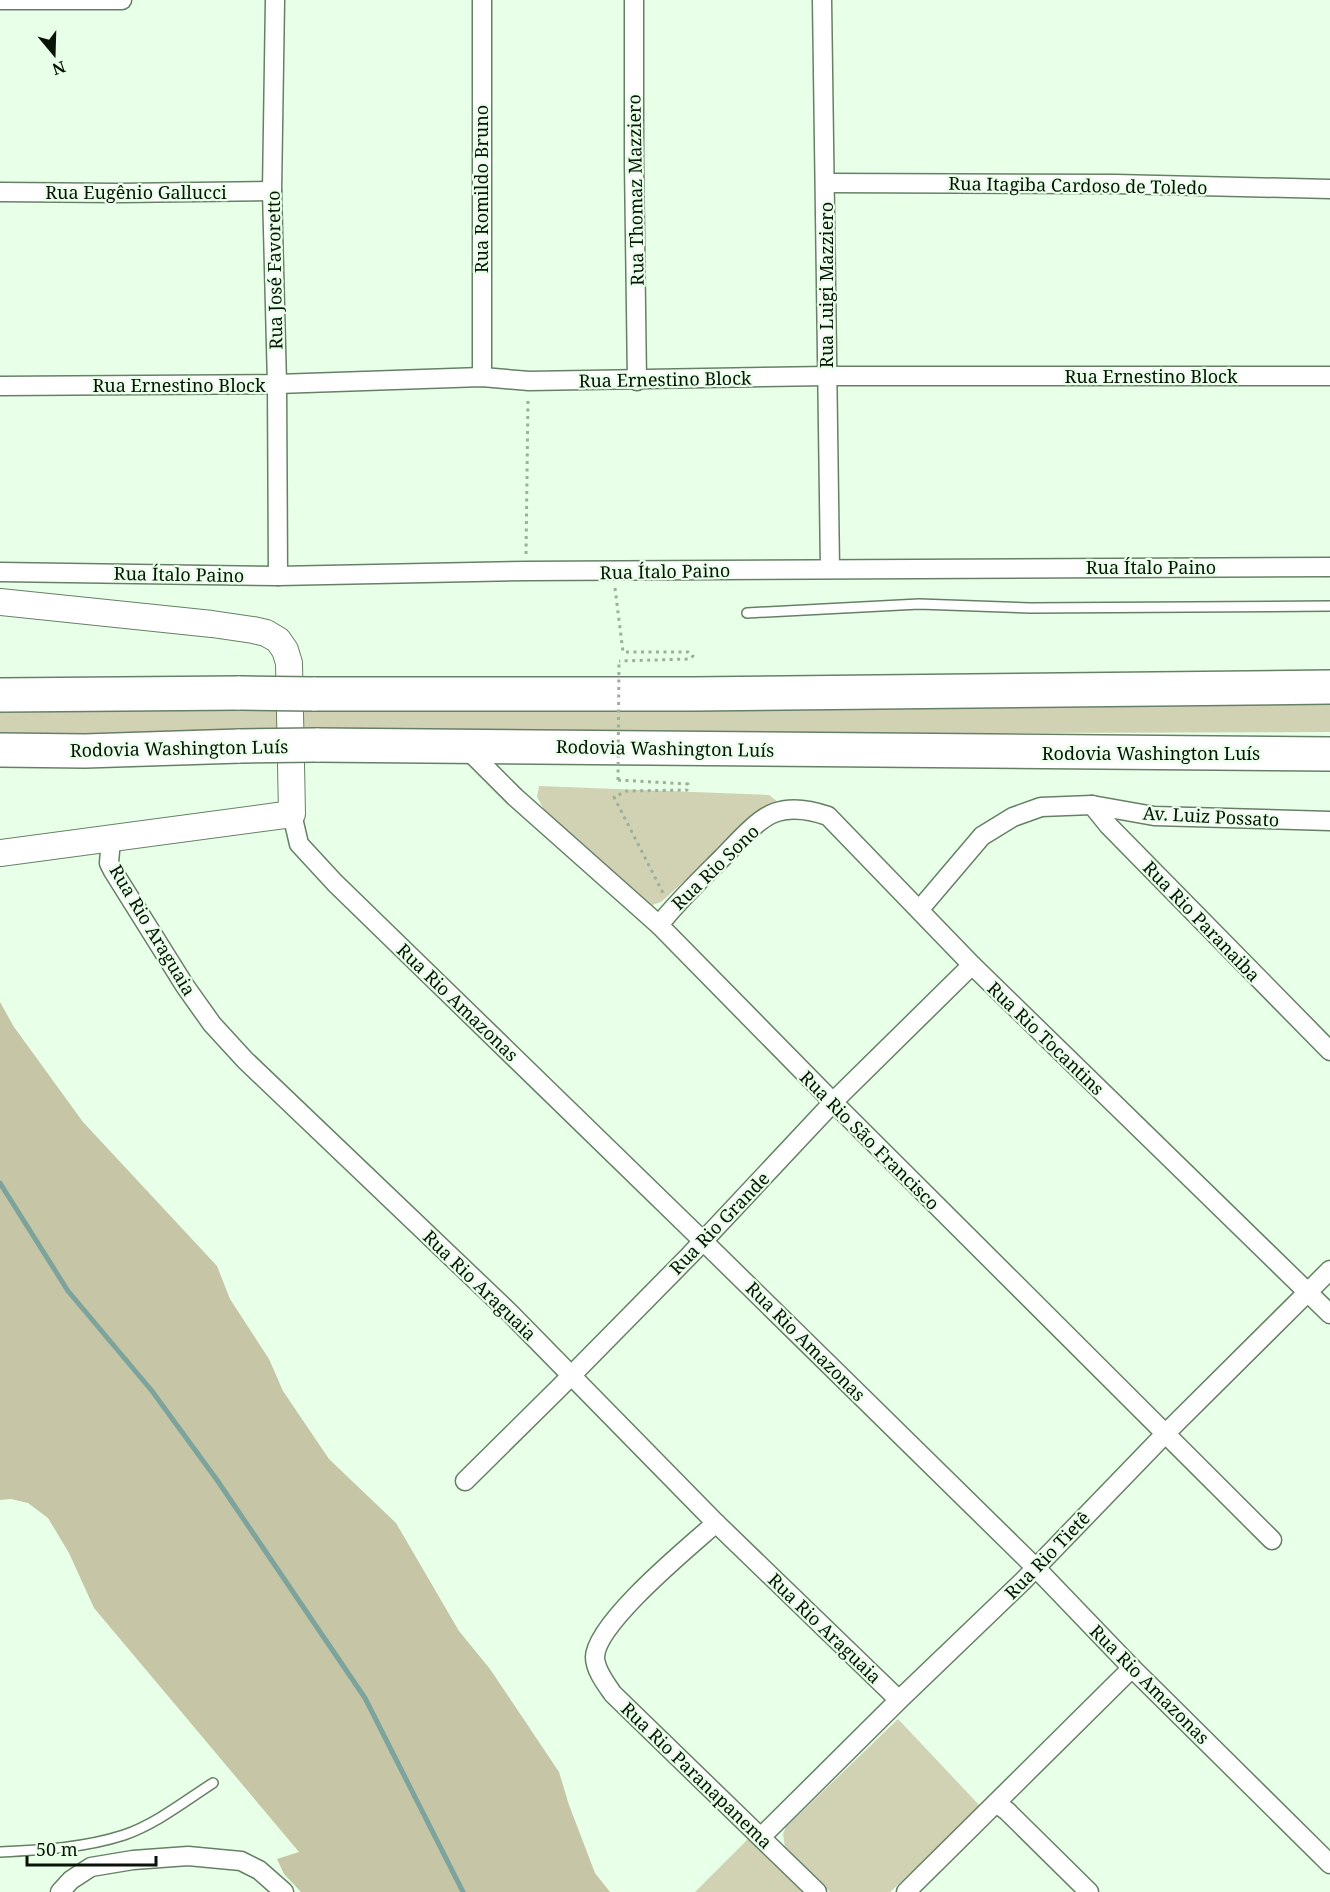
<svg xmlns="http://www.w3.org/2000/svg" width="1330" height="1892" font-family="'Noto Serif',serif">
<rect width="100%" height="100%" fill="#e8ffe8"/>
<g fill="#d1d1b4">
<path d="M 1330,694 L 1330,732 L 303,735 L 304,702 Z"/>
<path d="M 280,703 L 278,732 L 0,735 L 0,707 Z"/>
<path d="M 539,786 L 769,795 L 778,802 L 703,864 L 661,902 L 652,905 L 546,813 L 537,797 Z"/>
<path d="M 898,1719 L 981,1807 L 890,1892 L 830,1892 L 785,1848 L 783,1834 L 786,1827 Z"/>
<path d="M 748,1839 L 802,1892 L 695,1892 Z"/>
</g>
<path fill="#c6c6a6" d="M 0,1002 L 14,1027 L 83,1122 L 217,1266 L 230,1299 L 269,1359 L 283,1391 L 329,1459 L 396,1523 L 459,1631 L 490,1669 L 559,1772 L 569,1805 L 595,1873 L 610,1892 L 301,1892 L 284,1874 L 277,1859 L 299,1852 L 94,1608 L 69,1553 L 48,1518 L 28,1503 L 11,1499 L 0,1500 Z"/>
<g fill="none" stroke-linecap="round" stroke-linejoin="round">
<path stroke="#7da49c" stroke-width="5" d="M 0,1183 L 68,1291 L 152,1391 L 217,1480 L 365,1698 L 463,1892"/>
<g stroke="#668066" stroke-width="12">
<g id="lane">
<path d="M 747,613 L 919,604 L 1030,608 L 1330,606"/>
<path d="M 0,1852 C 42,1850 84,1848 124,1835 C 156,1824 185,1801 213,1783"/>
</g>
</g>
<g stroke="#668066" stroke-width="21">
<g id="street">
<path d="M 0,0 L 122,0"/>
<path d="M 275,0 L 272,191 L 277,384 L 278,576"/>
<path d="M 482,0 L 482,377"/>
<path d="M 634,0 L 634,163 L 637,381"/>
<path d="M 822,0 L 830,569"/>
<path d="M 826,183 L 1116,184 L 1330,189"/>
<path d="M 0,192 L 118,193 L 272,191"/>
<path d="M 0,386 L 277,384 L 482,377 L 529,381 L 827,376 L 1330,376"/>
<path d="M 0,572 L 278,576 L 526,571 L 1330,567"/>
<path d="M 465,747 L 515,797 L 659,925 L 834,1103 L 1272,1540"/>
<path d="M 1092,805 L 1154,816 L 1330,821"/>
<path d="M 292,814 L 299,844 L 335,883 L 702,1240 L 1036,1568 L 1132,1668 L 1330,1864"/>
<path d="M 111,839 L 109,863 L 113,871 L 185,986 L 212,1024 L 245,1060 L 510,1313 L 716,1523 L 899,1700"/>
<path d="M 920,909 L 982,836 L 1013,817 L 1041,807 L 1092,805 L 1109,826 L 1330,1051"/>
<path d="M 659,925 C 678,901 700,880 722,858 C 736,844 756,820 774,813 C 792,806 811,810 828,816 L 972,965 L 1330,1314"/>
<path d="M 465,1481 L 560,1387 L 690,1255 L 839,1096 L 972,965"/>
<path d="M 716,1523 C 689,1547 596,1623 595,1657 C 595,1670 606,1684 613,1694 L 817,1892"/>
<path d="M 996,1803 L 1007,1811 L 1089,1892"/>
<path d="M 761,1837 L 899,1700 L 1023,1581 L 1165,1434 L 1330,1270"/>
<path d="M 60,1892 L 71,1880 L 91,1867 L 133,1860 L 188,1856 L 241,1861 L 259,1870 L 284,1892"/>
<path d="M 906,1892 L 1132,1668"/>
</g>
</g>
<g stroke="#668066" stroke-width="28">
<path id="secondary" d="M 0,602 L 212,624 L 253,630 L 266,633 L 278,640 L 285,650 L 289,663 L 292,814 L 0,853"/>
</g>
<g stroke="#668066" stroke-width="36">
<g id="highway">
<path d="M 313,694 L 693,694 L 1330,687"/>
<path d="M 0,695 L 240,693"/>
<path d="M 316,745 L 1330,754"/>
<path d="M 0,750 L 85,751 L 240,746"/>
</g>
</g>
<g stroke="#9caf9c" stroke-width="3" stroke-dasharray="3 4.5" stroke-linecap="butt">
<path d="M 526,554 L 528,398"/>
<path d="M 615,588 L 623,652 L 688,652 L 693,656 L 690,659 L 619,661"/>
<path d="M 618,780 L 688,784 L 687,790 L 627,791 L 614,797 L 663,893"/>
</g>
<use href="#lane" stroke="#fff" stroke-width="9"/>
<use href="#street" stroke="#fff" stroke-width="18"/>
<use href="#secondary" stroke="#fff" stroke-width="26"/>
<use href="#highway" stroke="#fff" stroke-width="33"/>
<g stroke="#668066" stroke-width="36" stroke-linecap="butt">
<g id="highway-bridge">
<path d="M 240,693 L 313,694"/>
<path d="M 240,746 L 316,745"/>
</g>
</g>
<path stroke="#9caf9c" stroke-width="3" stroke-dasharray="3 4.5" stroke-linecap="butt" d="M 618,780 L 619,661"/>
<use href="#highway-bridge" stroke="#fff" stroke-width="33"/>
</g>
<g text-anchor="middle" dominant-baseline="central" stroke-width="4.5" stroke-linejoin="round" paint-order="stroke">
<g font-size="18" fill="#091309" stroke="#e8ffe8">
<text transform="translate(1078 185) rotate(1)">Rua Itagiba Cardoso de Toledo</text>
<text transform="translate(481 189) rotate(-90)">Rua Romildo Bruno</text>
<text transform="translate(635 190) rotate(-91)">Rua Thomaz Mazziero</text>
<text x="136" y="192">Rua Eugênio Gallucci</text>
<text transform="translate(274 270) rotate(-91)">Rua José Favoretto</text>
<text transform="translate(826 285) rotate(-90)">Rua Luigi Mazziero</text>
<text x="1151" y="376">Rua Ernestino Block</text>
<text transform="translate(665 379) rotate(-1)">Rua Ernestino Block</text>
<text x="179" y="385">Rua Ernestino Block</text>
<text x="1151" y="567">Rua Ítalo Paino</text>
<text transform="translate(665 571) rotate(-1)">Rua Ítalo Paino</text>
<text transform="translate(179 574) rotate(1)">Rua Ítalo Paino</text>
<text transform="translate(179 748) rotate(-1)">Rodovia Washington Luís</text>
<text transform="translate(665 748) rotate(1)">Rodovia Washington Luís</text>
<text x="1151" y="753">Rodovia Washington Luís</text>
<text transform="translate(1211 816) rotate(3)">Av. Luiz Possato</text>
<text transform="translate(715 867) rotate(-44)">Rua Rio Sono</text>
<text transform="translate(1202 921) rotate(46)">Rua Rio Paranaiba</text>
<text transform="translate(153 930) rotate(59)">Rua Rio Araguaia</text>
<text transform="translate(458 1002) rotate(44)">Rua Rio Amazonas</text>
<text transform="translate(1046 1038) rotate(44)">Rua Rio Tocantins</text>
<text transform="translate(870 1140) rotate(45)">Rua Rio São Francisco</text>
<text transform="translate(719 1223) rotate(-46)">Rua Rio Grande</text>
<text transform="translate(480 1285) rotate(44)">Rua Rio Araguaia</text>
<text transform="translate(806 1341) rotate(45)">Rua Rio Amazonas</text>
<text transform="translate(1047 1555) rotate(-46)">Rua Rio Tietê</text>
<text transform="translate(825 1628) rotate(44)">Rua Rio Araguaia</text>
<text transform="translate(1150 1684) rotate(45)">Rua Rio Amazonas</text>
<text transform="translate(697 1775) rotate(44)">Rua Rio Paranapanema</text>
</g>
</g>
<g transform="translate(54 54) rotate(161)" stroke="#e8ffe8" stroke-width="4.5" paint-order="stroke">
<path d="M0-4.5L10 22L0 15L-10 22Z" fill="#091309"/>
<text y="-9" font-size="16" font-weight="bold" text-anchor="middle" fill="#091309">N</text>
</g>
<path d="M27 1856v9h129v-9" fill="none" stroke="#091309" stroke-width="3"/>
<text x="36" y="1856" font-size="18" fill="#091309" stroke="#e8ffe8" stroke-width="4.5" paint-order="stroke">50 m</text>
</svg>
